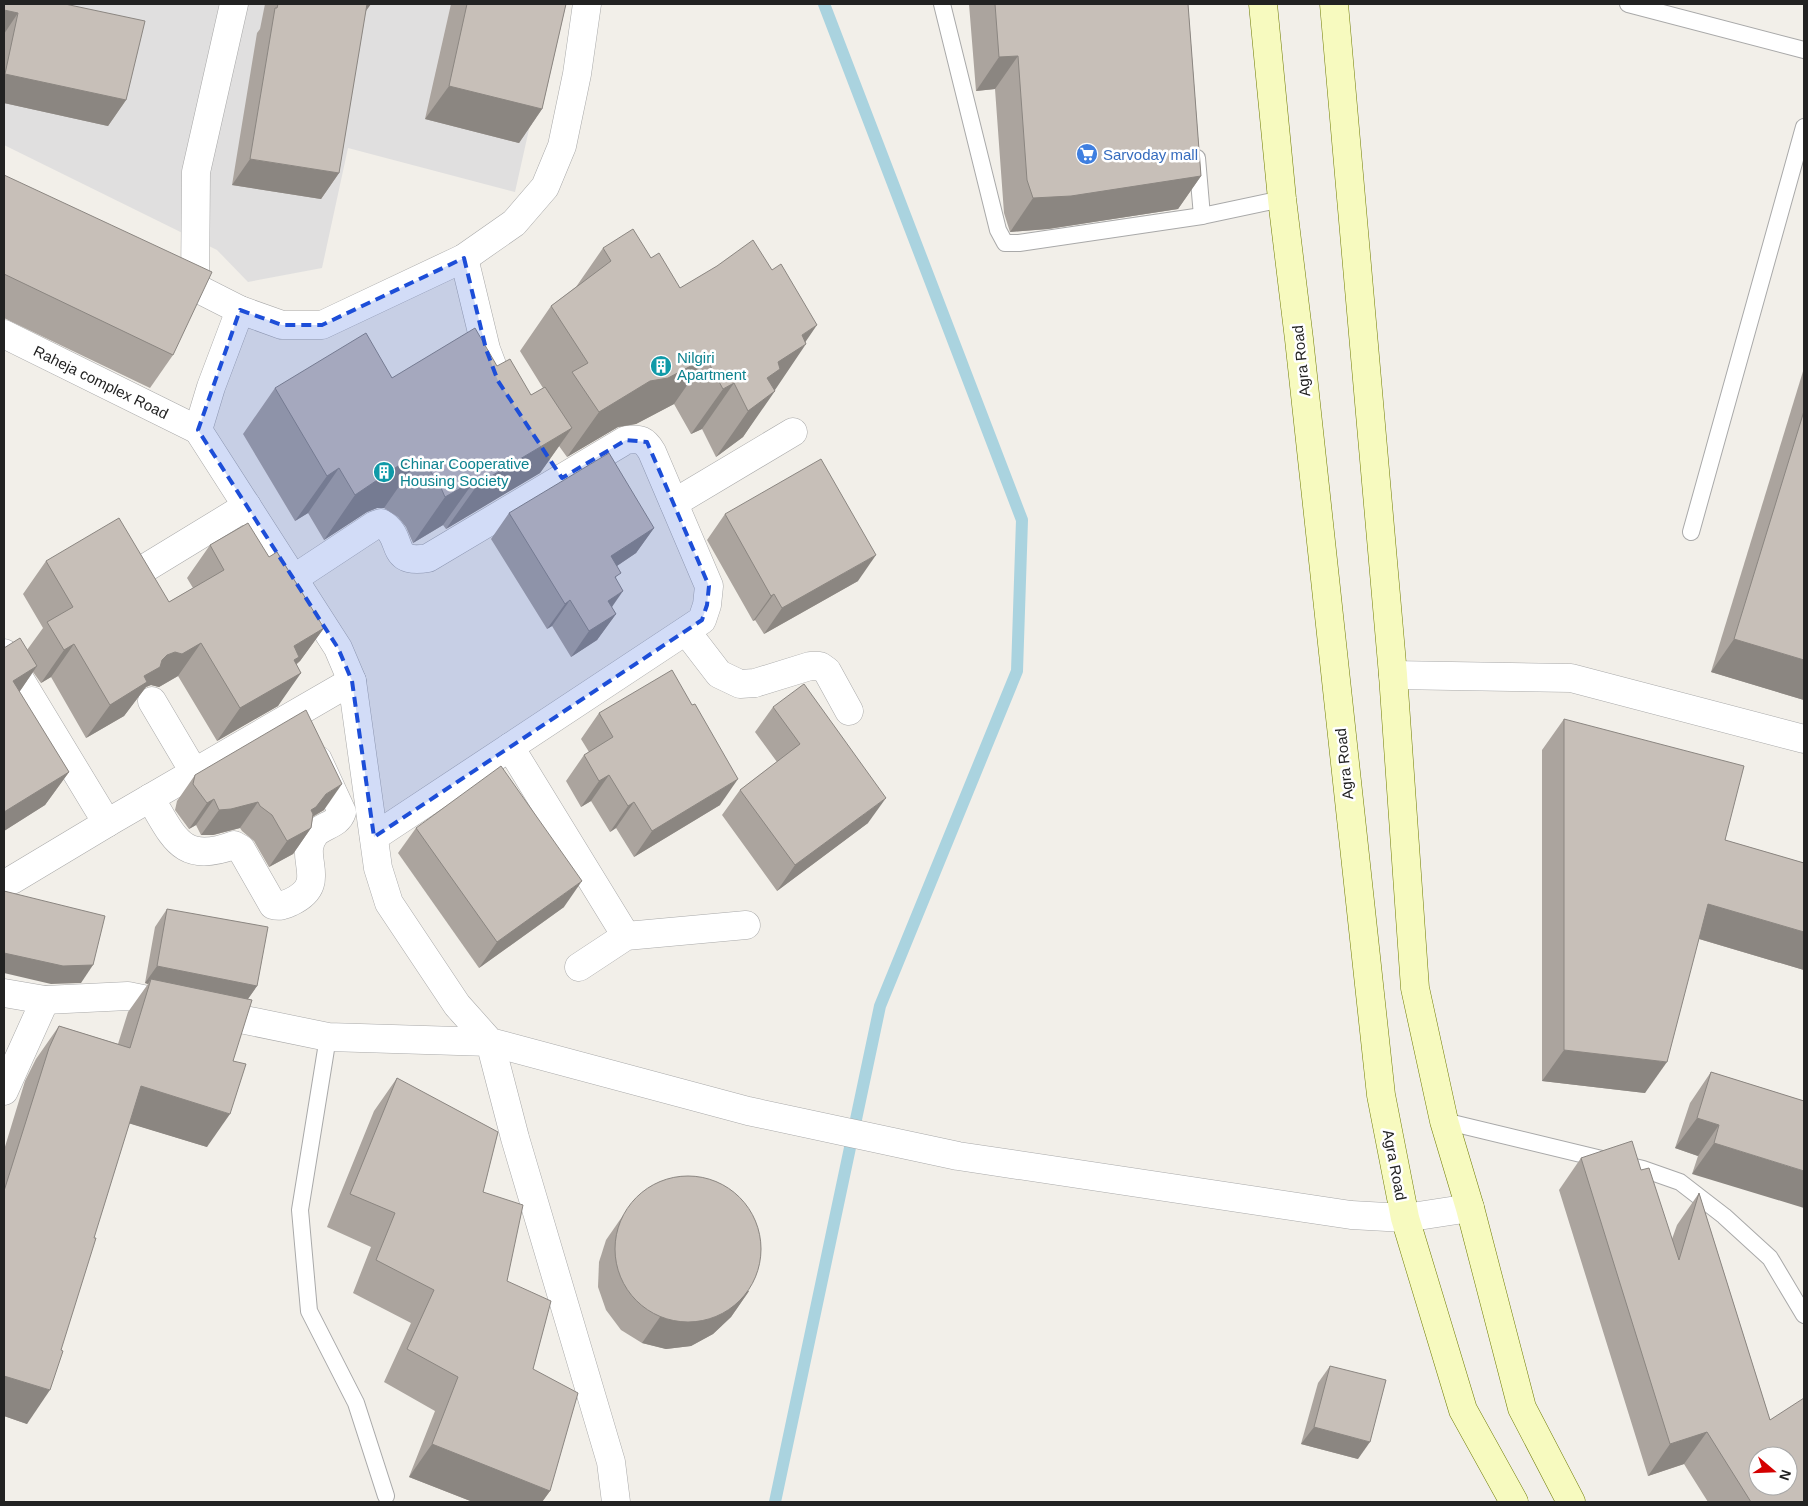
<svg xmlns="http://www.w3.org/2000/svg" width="1808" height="1506" font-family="Arial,sans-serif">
<rect width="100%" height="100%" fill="#f2efe9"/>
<path fill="#e0dfdf" d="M 4,4 L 557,4 L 515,192 L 348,148 L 322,268 L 248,282 L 217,250 L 4,145 Z"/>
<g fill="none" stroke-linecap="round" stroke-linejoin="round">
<path stroke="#aad3df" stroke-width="12" d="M 775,1502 L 880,1006 L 1017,671 L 1022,520 L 824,4"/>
<g stroke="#a9a9a9" stroke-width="18">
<g id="lane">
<path d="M 942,4 L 998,230 L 1005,243 L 1019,243 L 1202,216 L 1282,199"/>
<path d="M 1628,4 L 1804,50"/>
<path d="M 1197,158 L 1202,216"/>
<path d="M 1691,532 L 1804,127"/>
<path d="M 328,1037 L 300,1210 L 309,1311 L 356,1403 L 386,1496"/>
<path d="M 1444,1121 L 1643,1169 L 1680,1182 L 1724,1216 L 1770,1258 L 1804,1315"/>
</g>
</g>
<g stroke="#a9a9a9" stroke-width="29">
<g id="street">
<path d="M 464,258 L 486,349 L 498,381"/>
<path d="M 169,274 L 240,310 L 282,325 L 322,325 L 464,258 L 514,223 L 545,187 L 562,146 L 577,74 L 587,4"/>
<path d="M 195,286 L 196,172 L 234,4"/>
<path d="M 240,310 L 211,387 L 198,430 L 338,648 L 352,681 L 378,868 L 389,903 L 457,1005 L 490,1042 L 748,1111 L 958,1156 L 1351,1215 L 1405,1218 L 1470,1208"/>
<path d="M 4,334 L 198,430"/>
<path d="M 674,503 L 793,432"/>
<path d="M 129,578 L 247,506"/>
<path d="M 293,579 L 375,525 L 381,523 C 406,537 387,565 428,558 L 626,440 C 640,438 645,440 652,452 L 709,586 L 707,605 L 702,620 L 374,837"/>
<path d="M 686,631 L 719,674 L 740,684 L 755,683 L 810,666 L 820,666 L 827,671 L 849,711"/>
<path d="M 4,653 L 107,823 L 352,681"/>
<path d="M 1393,675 L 1571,678 L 1804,739"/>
<path d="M 152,701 L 194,772"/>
<path d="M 510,747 L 626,936"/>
<path d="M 150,798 C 174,837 181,865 234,845 L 241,849 L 273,905 C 280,907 284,905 291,902 C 331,883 296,857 315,834 C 323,825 338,825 342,812 L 318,760"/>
<path d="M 12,880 L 107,823"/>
<path d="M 579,967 L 626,936 L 746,925"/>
<path d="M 4,993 L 45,1000 L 128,996 L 328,1037 L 490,1042 L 515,1138 L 611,1462 L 616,1502"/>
<path d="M 4,1091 L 45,1000"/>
</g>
</g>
<g stroke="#707d05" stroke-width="29">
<g id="secondary">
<path d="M 1263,4 L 1282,199 L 1299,339 L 1381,1095 L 1405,1218 L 1463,1410 L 1514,1502"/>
<path d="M 1334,4 L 1393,675 L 1415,988 L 1444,1121 L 1470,1208 L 1522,1408 L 1571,1502"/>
</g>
</g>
<use href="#lane" stroke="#fff" stroke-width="16"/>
<use href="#street" stroke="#fff" stroke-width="28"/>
<use href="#secondary" stroke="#f7fabf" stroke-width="28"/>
</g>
<g fill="#aba49e">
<path d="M 4,4 L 65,4 L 126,100 L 108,126 L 4,103 Z"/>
<path d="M 265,4 L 371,4 L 365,12 L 339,173 L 321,199 L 232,185 L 257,33 L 260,29 Z"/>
<path d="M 451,4 L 566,4 L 542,109 L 519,143 L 425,119 Z"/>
<path d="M 969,4 L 1188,4 L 1201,176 L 1178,209 L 1048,229 L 1010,232 L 1004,213 L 995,89 L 976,91 Z"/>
<path d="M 4,175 L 173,355 L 150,388 L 4,318 Z"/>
<path d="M 603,248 L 651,258 L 680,288 L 805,342 L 743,437 L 716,457 L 702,429 L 691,434 L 674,404 L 636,424 L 618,427 L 567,457 L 559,446 L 540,473 L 446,529 L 443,525 L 413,543 L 406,527 L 398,517 L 384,508 L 377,508 L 367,512 L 324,540 L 308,513 L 295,521 L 243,434 L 275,388 L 392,378 L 497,366 L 531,395 L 543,388 L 520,351 L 551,306 L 576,287 Z"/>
<path d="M 1804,368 L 1804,700 L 1711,672 Z"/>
<path d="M 509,513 L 654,528 L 636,553 L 617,566 L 616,579 L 612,608 L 616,614 L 597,640 L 571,657 L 552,626 L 547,629 L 491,539 Z"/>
<path d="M 725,514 L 858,581 L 764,634 L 755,620 L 753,621 L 707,540 Z"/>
<path d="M 210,545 L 269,557 L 324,628 L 300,661 L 297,664 L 278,706 L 217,741 L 178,676 L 159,687 L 151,685 L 146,687 L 124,716 L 86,738 L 51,677 L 41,683 L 33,672 L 19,692 L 69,772 L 45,805 L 4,831 L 4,648 L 27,650 L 43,628 L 23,594 L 46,561 L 169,602 L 193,588 L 187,578 Z"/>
<path d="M 773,707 L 868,823 L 777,891 L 722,815 L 740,790 L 777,762 L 755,732 Z"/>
<path d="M 599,713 L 720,805 L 634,857 L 616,828 L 610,832 L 591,801 L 581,807 L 566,781 L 584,755 L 589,752 L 581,739 Z"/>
<path d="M 1564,719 L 1725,840 L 1804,863 L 1804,970 L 1699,939 L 1645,1093 L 1542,1081 L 1542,750 Z"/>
<path d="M 195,775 L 324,810 L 313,817 L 311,828 L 293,854 L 269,867 L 254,841 L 242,831 L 240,828 L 213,835 L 201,835 L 196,825 L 189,829 L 175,810 L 177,801 Z"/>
<path d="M 416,828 L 564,907 L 479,968 L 398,853 Z"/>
<path d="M 167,909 L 257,986 L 248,999 L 207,1147 L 129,1123 L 27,1424 L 4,1416 L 4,1150 L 25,1081 L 36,1059 L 59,1026 L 118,1044 L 128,1012 L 148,984 L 145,983 L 155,927 Z"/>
<path d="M 1711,1072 L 1804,1101 L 1692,1174 L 1698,1156 L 1675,1148 L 1690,1103 Z"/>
<path d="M 397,1078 L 483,1192 L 507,1281 L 533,1369 L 550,1491 L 542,1502 L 473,1502 L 409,1477 L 435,1411 L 384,1382 L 411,1323 L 353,1293 L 371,1247 L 327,1227 L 374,1111 Z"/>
<path d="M 1581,1158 L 1641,1170 L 1672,1239 L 1677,1225 L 1699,1193 L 1770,1420 L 1804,1502 L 1708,1502 L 1684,1464 L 1648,1476 L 1559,1190 Z"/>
<path d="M 624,1214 L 749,1291 L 731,1317 L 713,1334 L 691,1346 L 666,1349 L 642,1343 L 621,1330 L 606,1310 L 598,1287 L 599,1262 L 606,1240 Z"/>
<path d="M 1330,1366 L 1358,1459 L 1301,1444 L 1318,1383 Z"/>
</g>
<g fill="#8b8681">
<path d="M 361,4 L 371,4 L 359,20 Z"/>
<path d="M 4,10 L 18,13 L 4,34 Z"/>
<path d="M 1018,56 L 995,89 L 976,91 L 999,57 Z"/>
<path d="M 5,74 L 126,100 L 108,126 L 4,103 L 4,76 Z"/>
<path d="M 449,86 L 542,109 L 519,143 L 425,119 Z"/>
<path d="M 250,159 L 339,173 L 321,199 L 232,185 Z"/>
<path d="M 1201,176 L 1178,209 L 1048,229 L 1010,232 L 1033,198 Z"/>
<path d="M 817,325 L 802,347 L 806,344 L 775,390 L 760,399 L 775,391 L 743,437 L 716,457 L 748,411 L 746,408 L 778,362 L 802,335 Z"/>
<path d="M 706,358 L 674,404 L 636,424 L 618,427 L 567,457 L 599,412 L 650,381 Z"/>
<path d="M 734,383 L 702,429 L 691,434 L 723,389 Z"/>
<path d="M 572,428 L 540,473 L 446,529 L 478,484 Z"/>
<path d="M 416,462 L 384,508 L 377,508 L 367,512 L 324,540 L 355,495 L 398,466 L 408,463 Z"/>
<path d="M 339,468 L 308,513 L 295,521 L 327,476 Z"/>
<path d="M 475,480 L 443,525 L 413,543 L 445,497 Z"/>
<path d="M 654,528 L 636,553 L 593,582 L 611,556 Z"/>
<path d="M 876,555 L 858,581 L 764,634 L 782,608 Z"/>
<path d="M 623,591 L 605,617 L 608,601 Z"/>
<path d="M 774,594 L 755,620 L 753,621 L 771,596 Z"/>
<path d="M 570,600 L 552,626 L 547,629 L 565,604 Z"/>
<path d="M 616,614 L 597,640 L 571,657 L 589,631 Z"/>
<path d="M 324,628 L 300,661 L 293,666 L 301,673 L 278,706 L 217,741 L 240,708 L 294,646 Z"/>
<path d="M 1734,639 L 1804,660 L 1804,700 L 1711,672 Z"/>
<path d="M 201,643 L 178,676 L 159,687 L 151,685 L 146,687 L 124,716 L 86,738 L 110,705 L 144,676 L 167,655 Z"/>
<path d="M 74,644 L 51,677 L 41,683 L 64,650 Z"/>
<path d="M 37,666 L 14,700 L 13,681 Z"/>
<path d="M 69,772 L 45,805 L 4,831 L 4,812 Z"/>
<path d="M 609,775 L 591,801 L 581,807 L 599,781 Z"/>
<path d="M 738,779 L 720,805 L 634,857 L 652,831 Z"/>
<path d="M 342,784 L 324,810 L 308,819 L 311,810 L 326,794 Z"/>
<path d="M 886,798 L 868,823 L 777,891 L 795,865 Z"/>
<path d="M 214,799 L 196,825 L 189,829 L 207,803 Z"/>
<path d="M 258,802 L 240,828 L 213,835 L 201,835 L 219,810 Z"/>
<path d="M 634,802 L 616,828 L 610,832 L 628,806 Z"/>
<path d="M 311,828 L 293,854 L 269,867 L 287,841 Z"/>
<path d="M 582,881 L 564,907 L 479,968 L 497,942 Z"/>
<path d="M 1708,904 L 1804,932 L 1804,970 L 1686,935 Z"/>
<path d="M 4,953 L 93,965 L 81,983 L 51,984 L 4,973 Z"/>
<path d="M 157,966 L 257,986 L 245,1003 L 151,979 L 148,984 L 145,983 Z"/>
<path d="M 1564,1050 L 1667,1062 L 1645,1093 L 1542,1081 Z"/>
<path d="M 141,1086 L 230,1114 L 207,1147 L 118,1120 Z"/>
<path d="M 1697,1118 L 1719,1125 L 1698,1156 L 1675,1148 Z"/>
<path d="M 1714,1143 L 1804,1171 L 1804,1208 L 1692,1174 Z"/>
<path d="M 749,1291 L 731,1317 L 713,1334 L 691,1346 L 666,1349 L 642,1343 L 660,1317 Z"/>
<path d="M 4,1376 L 50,1390 L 27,1424 L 4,1416 Z"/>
<path d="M 1314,1427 L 1370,1442 L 1358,1459 L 1301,1444 Z"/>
<path d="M 1707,1432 L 1684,1464 L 1648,1476 L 1670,1444 Z"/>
<path d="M 432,1444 L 550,1491 L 542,1502 L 473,1502 L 409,1477 Z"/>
</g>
<g fill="#c7bfb8" stroke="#8b8681" fill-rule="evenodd">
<path d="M 4,4 L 65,4 L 145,21 L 126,100 L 5,74 L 18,13 L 4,10 Z"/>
<path d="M 278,4 L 367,4 L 339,173 L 250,159 L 275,8 L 277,8 Z"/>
<path d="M 467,4 L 566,4 L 542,109 L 449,86 Z"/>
<path d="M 995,4 L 1188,4 L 1201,176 L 1071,196 L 1033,198 L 1027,180 L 1018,56 L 999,57 Z"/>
<path d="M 4,175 L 212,272 L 173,355 L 4,274 Z"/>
<path d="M 633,229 L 651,258 L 659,253 L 680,288 L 717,266 L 753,240 L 772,270 L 781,264 L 817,325 L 802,335 L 806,344 L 778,362 L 780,369 L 767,378 L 775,391 L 748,411 L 734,383 L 723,389 L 706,358 L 668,378 L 650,381 L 599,412 L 572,372 L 588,363 L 551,306 L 611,261 L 603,248 Z"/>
<path d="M 475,328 L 497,366 L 510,359 L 531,395 L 545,387 L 572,428 L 478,484 L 475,480 L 445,497 L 438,481 L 430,471 L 416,462 L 408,463 L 398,466 L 355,495 L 339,468 L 327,476 L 275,388 L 366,333 L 392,378 Z"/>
<path d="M 1804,411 L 1804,660 L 1734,639 Z"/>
<path d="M 609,453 L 654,528 L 611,556 L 621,573 L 615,577 L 623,591 L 608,601 L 616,614 L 589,631 L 570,600 L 565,604 L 509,513 Z"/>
<path d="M 821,459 L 876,555 L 782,608 L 774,594 L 771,596 L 725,514 Z"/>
<path d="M 119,518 L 169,602 L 224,570 L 210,545 L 248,523 L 269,557 L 277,552 L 324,628 L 294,646 L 299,657 L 294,660 L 301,673 L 240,708 L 201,643 L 182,654 L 175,652 L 167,655 L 162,660 L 160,667 L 144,676 L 147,682 L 110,705 L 74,644 L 64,650 L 47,622 L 73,607 L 46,561 Z"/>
<path d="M 20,638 L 37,666 L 13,681 L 69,772 L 4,812 L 4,648 Z"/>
<path d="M 672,670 L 692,705 L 695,704 L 738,779 L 652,831 L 634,802 L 628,806 L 609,775 L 599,781 L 584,755 L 613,737 L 599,713 Z"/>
<path d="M 804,684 L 886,798 L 795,865 L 740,790 L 800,744 L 773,707 Z"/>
<path d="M 306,710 L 342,784 L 326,794 L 316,807 L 311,810 L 313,814 L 311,828 L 287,841 L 272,815 L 260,806 L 258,802 L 231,809 L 219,810 L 214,799 L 207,803 L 193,784 L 195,775 Z"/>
<path d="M 1564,719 L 1744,766 L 1725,840 L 1804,863 L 1804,932 L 1708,904 L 1667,1062 L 1564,1050 Z"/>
<path d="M 501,766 L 582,881 L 497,942 L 416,828 Z"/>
<path d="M 4,891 L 105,916 L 93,965 L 63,966 L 4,953 Z"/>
<path d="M 167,909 L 268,927 L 257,986 L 157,966 Z"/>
<path d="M 151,979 L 252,1000 L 233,1061 L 246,1064 L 230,1114 L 141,1086 L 94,1238 L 96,1238 L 61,1350 L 63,1351 L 50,1390 L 4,1376 L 4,1191 L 49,1048 L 59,1026 L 130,1048 Z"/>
<path d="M 1711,1072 L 1804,1101 L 1804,1171 L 1714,1143 L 1719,1125 L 1697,1118 Z"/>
<path d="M 397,1078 L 498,1132 L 483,1192 L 523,1205 L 507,1281 L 551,1301 L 533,1369 L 578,1393 L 550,1491 L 432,1444 L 458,1377 L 407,1349 L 434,1290 L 376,1260 L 395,1213 L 350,1194 Z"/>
<path d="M 1632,1141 L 1641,1170 L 1649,1168 L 1679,1260 L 1699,1193 L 1770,1420 L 1804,1398 L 1804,1502 L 1751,1502 L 1707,1432 L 1670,1444 L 1581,1158 ZM 1758,1456 L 1788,1456 L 1788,1486 L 1758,1486 Z"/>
<circle cx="688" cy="1249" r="73"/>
<path d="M 1330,1366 L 1386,1380 L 1370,1442 L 1314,1427 Z"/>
</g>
<path fill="#1d4ed8" fill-opacity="0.2" stroke="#1d4ed8" stroke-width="4" stroke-dasharray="10 6" stroke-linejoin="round" d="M 464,258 L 486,349 L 498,381 L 562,478 L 626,440 L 647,442 L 709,586 L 707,605 L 702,620 L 374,837 L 352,681 L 338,648 L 198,430 L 240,310 L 282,325 L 322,325 Z"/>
<defs>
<g id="supermarket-disc" transform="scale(1.125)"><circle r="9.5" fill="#3f7fe0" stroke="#fff"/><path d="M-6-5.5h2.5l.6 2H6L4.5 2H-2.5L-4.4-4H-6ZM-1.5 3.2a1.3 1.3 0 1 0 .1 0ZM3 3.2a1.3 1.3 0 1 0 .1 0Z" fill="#fff"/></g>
<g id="building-disc" transform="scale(1.125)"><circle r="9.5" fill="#0f9aa8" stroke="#fff"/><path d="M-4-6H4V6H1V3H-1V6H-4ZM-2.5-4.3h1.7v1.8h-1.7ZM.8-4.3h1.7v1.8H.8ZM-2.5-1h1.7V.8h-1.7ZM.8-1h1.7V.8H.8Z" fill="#fff"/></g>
</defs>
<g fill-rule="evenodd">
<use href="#supermarket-disc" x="1087" y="154"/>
<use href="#building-disc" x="661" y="366"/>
<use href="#building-disc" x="384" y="472"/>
</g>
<g text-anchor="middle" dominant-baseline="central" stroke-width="5" stroke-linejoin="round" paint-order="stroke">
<g font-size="15" fill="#366cbe" stroke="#fff" text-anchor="start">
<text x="1103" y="154">Sarvoday mall</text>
</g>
<g font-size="15" fill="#0d838f" stroke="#fff" text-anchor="start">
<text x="677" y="357">Nilgiri<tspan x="677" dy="17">Apartment</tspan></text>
<text x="400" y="463">Chinar Cooperative<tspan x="400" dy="17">Housing Society</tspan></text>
</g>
<g font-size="15" fill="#222" stroke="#fff">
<text transform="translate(1301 361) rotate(-96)">Agra Road</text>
<text transform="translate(101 382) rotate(26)">Raheja complex Road</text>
<text transform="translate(1344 764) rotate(-96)">Agra Road</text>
<text transform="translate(1395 1165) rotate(79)">Agra Road</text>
</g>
</g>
<rect width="1808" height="1506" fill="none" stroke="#222222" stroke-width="10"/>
<g transform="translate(1773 1471) rotate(109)"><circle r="24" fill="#ffffff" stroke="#a7a7a7"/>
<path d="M0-4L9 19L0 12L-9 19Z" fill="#d40000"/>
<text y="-8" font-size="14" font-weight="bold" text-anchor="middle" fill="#222222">N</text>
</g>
</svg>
